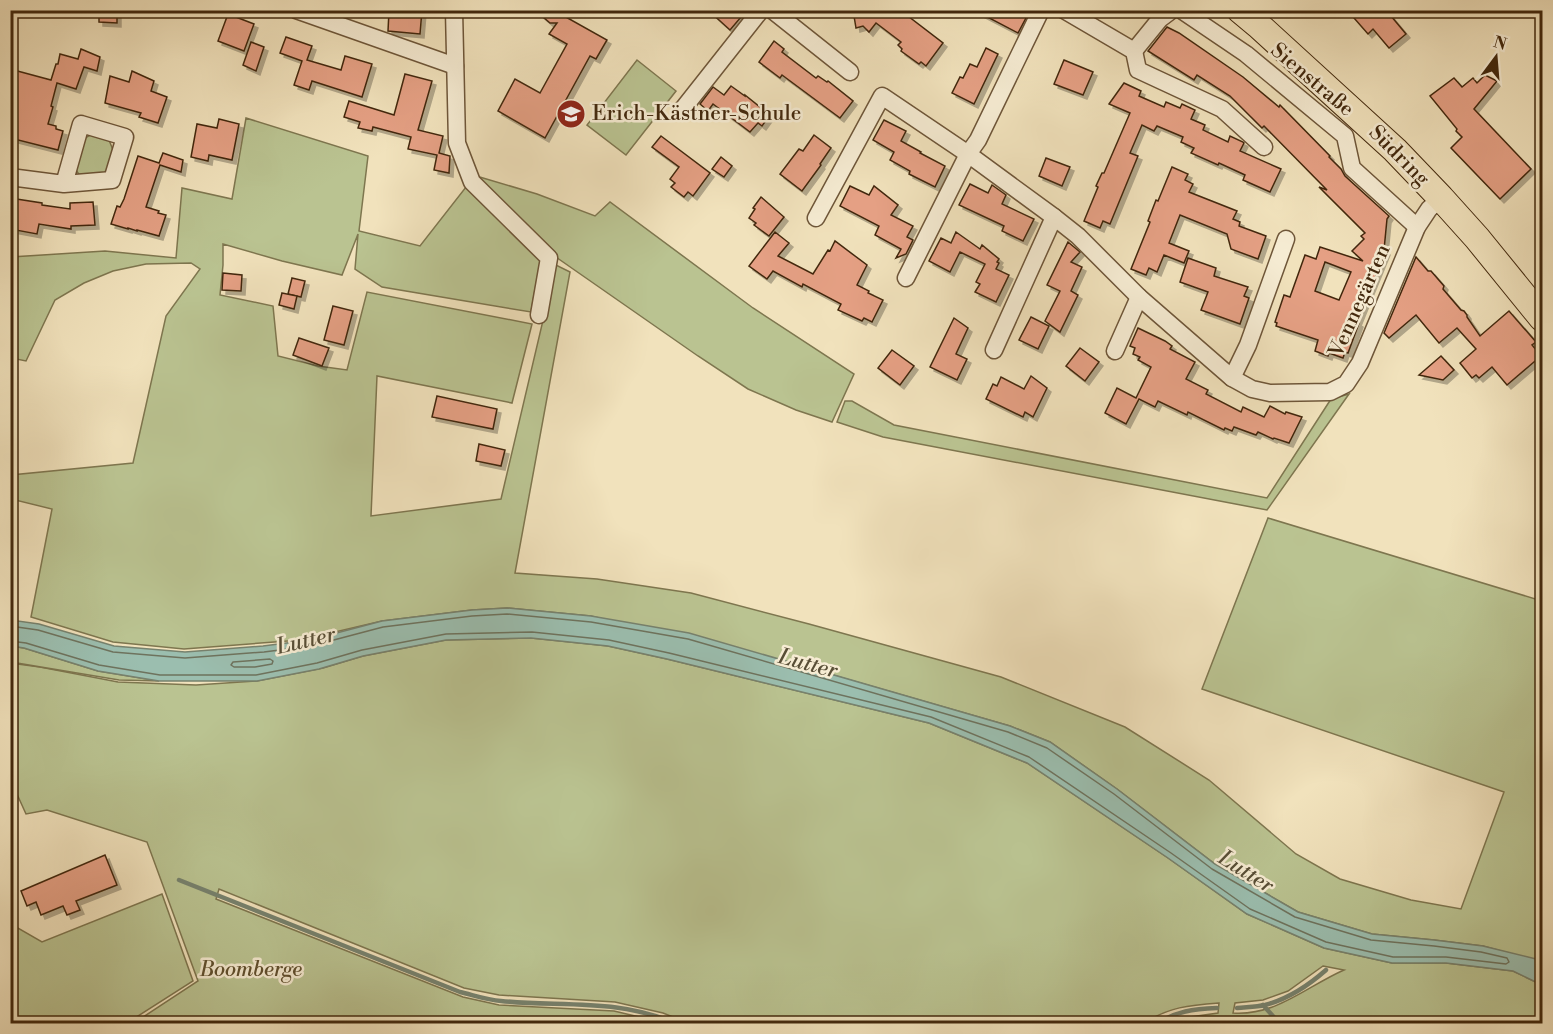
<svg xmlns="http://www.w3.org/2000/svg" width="1553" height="1034" font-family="'Libre Bodoni',serif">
<defs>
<filter id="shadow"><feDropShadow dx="4" dy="4" stdDeviation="0" flood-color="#0004"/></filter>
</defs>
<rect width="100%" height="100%" fill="#f1e2bc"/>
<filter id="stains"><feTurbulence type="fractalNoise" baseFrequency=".00333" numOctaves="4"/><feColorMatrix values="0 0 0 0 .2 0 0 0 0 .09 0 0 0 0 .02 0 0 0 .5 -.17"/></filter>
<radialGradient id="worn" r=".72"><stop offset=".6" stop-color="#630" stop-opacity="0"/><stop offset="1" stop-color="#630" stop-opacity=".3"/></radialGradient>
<g fill="#bac391" stroke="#7e764f" stroke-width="1.5" fill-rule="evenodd">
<path d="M 637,60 L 676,91 L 626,155 L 587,125 Z"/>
<path d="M 246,118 L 368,156 L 359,231 L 420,246 L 466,187 L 541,257 L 531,312 L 382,287 L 355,269 L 358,234 L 342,275 L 282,261 L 223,244 L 223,265 L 220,295 L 273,306 L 278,356 L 318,366 L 347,370 L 367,292 L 532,324 L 512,403 L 377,376 L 371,516 L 501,499 L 556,265 L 570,272 L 515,573 L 597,579 L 691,593 L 809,624 L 1001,677 L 1125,727 L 1209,780 L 1296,854 L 1340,879 L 1411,900 L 1461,909 L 1504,792 L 1202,689 L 1268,518 L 1542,601 L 1542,962 L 1483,946 L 1434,940 L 1372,934 L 1298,912 L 1215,864 L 1117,789 L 1050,742 L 1010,726 L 829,674 L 591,616 L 507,608 L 472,610 L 382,621 L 301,640 L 184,649 L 113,642 L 31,617 L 52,509 L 11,499 L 11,475 L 133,463 L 166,316 L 200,269 L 191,263 L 146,264 L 113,271 L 84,283 L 55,300 L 26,361 L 11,358 L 11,257 L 105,251 L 176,258 L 182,188 L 232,199 Z"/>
<path d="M 92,134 L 109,140 L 113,150 L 109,168 L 99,177 L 82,179 L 76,170 L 85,138 Z"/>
<path d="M 473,175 L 537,194 L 595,216 L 610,202 L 753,308 L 854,374 L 832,422 L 796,410 L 748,389 L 698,356 L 553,255 Z"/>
<path d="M 1349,394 L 1267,510 L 883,437 L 837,422 L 845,401 L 852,401 L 894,425 L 1267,498 L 1331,399 Z"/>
<path d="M 531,638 L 608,646 L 667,659 L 929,723 L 1027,763 L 1168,858 L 1247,914 L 1324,948 L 1392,963 L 1446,963 L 1513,971 L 1542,985 L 1542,1023 L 1171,1023 L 1190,1017 L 1218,1013 L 1219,1003 C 1190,1005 1168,1007 1143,1024 L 688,1023 L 663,1013 L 615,1002 L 499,995 L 464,988 L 219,889 L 216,899 L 463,997 L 499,1005 L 614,1011 L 665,1023 L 134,1023 L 198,981 L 147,842 L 47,810 L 26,814 L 16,792 L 11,789 L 10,663 L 40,667 L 118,682 L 196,685 L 257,681 L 323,668 L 363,656 L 446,640 ZM 1323,966 L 1344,970 C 1307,986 1277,1016 1233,1013 L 1235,1003 L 1263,1000 L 1288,991 Z"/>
<path d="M 11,646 L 24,648 L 98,671 L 159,681 L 119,680 L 11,662 Z"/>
<path d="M 162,894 L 193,981 L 127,1023 L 11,1023 L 11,924 L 42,942 Z"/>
</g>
<path fill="#9bbeaf" stroke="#77826e" stroke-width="1.5" d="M 507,608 L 591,616 L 689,633 L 1010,726 L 1050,742 L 1117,789 L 1215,864 L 1298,912 L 1372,934 L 1434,940 L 1483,946 L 1540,960 L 1542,962 L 1542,985 L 1513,971 L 1446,963 L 1392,963 L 1324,948 L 1247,914 L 1168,858 L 1027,763 L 929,723 L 667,659 L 608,646 L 531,638 L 446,640 L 363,656 L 319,669 L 257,681 L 159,681 L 98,671 L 24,648 L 11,646 L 11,620 L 39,624 L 114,646 L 185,652 L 263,646 L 310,640 L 382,621 L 472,610 Z"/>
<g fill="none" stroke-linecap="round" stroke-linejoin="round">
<g stroke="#6e735e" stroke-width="1.5">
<path d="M 10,626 L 38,630 L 113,652 L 185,658 L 264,652 L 311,646 L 383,627 L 472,616 L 507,614 L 591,622 L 688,639 L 1008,732 L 1047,748 L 1114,794 L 1212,869 L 1295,917 L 1371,940 L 1434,946 L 1481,952 L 1507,958 L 1509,962 L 1506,964 L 1446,957 L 1393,957 L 1326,942 L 1250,909 L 1171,853 L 1029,757 L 931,717 L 669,653 L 609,640 L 532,632 L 446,634 L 362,650 L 317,663 L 256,675 L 160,675 L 99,665 L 26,643 L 10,641"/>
<path d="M 270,659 L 273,661 L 272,664 L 255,667 L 234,667 L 231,665 L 233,662 Z"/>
</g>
<g stroke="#77826e" stroke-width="4.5">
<path d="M 179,880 L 460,992 C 473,995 487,1000 501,1001 C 559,1007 621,998 676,1024"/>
<path d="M 1263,1005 L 1280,1024"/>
<path d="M 1237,1008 C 1246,1007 1256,1007 1265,1005 C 1288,999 1309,985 1326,970"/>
<path d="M 1156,1024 C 1177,1011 1193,1009 1217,1008"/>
</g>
</g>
<g fill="#e5a084" stroke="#42280d" stroke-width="1.5" fill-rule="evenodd" filter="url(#shadow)">
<path d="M 99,10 L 117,10 L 117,23 L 99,22 Z"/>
<path d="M 404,10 L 422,10 L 420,34 L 388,31 L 389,11 L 404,12 Z"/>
<path d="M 535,10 L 569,10 L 564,16 L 607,40 L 596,59 L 590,56 L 545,138 L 498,111 L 515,79 L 540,93 L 567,44 L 549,34 L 557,23 L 550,23 Z"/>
<path d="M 708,10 L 747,10 L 730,30 Z"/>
<path d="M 853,10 L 900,10 L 943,43 L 926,66 L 921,62 L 919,64 L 901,51 L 902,49 L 898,45 L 901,42 L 876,23 L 869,32 L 863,26 L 856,28 Z"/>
<path d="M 974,10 L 1017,10 L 1027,16 L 1018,33 Z"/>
<path d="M 1347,10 L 1386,10 L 1406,34 L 1389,48 L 1373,29 L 1368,34 Z"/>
<path d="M 228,14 L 254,24 L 244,51 L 218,41 Z"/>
<path d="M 1167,27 L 1179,33 L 1243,77 L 1279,107 L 1280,105 L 1330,156 L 1329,157 L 1341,169 L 1345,176 L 1389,216 L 1387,219 L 1384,250 L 1386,251 L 1357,322 L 1359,323 L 1348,353 L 1345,352 L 1343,358 L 1329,353 L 1328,356 L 1315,351 L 1318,340 L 1276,326 L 1277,323 L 1275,322 L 1284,295 L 1290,297 L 1305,255 L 1316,259 L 1320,247 L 1363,261 L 1352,251 L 1364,239 L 1361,236 L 1365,233 L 1319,187 L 1327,190 L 1264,126 L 1262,128 L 1230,96 L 1197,75 L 1194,80 L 1148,51 ZM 1325,262 L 1351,272 L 1339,300 L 1315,291 Z"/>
<path d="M 286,37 L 312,46 L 307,60 L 341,70 L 345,56 L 372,64 L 362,97 L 312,81 L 309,90 L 294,85 L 302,61 L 280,53 Z"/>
<path d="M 774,41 L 784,49 L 782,52 L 816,78 L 818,76 L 827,82 L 828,81 L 853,101 L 840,118 L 782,75 L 780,78 L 759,62 Z"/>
<path d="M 251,42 L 264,47 L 256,71 L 243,65 Z"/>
<path d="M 986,48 L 998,54 L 974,104 L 952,93 L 960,77 L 963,78 L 970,64 L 977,67 Z"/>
<path d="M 81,49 L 100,57 L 97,71 L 84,67 L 76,89 L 57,83 L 51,106 L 53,107 L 48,124 L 56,126 L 56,129 L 63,131 L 58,150 L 10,138 L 10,69 L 51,80 L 56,64 L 58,64 L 60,54 L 78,59 Z"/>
<path d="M 1064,60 L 1093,72 L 1083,95 L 1054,84 Z"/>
<path d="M 132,71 L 154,81 L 151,91 L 167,97 L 158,123 L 139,117 L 141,113 L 105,103 L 110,76 L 129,82 Z"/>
<path d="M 405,74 L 432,81 L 418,130 L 443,136 L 439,153 L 450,156 L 449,173 L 434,170 L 437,155 L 408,149 L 411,137 L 373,127 L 372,131 L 358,128 L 360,122 L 344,117 L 349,101 L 394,115 Z"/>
<path d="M 1485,75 L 1497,81 L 1474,109 L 1531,169 L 1500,199 L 1451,148 L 1462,137 L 1456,131 L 1457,129 L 1430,96 L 1454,78 L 1462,87 L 1473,78 L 1477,83 Z"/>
<path d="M 1124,83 L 1141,91 L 1139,96 L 1164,107 L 1166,102 L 1180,108 L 1182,104 L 1195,110 L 1191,119 L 1205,125 L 1203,130 L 1228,142 L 1230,136 L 1243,142 L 1244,143 L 1240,151 L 1281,169 L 1270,192 L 1243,180 L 1245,175 L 1219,163 L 1218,165 L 1191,153 L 1194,148 L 1181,142 L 1183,137 L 1157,126 L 1154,131 L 1142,125 L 1130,153 L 1138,156 L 1110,224 L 1103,221 L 1100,228 L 1084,221 L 1098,187 L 1096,186 L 1102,173 L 1104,173 L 1130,113 L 1109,104 Z"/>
<path d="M 731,86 L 745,96 L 745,95 L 770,115 L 762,126 L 758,123 L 750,132 L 713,104 L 708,111 L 700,104 L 713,87 L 724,95 Z"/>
<path d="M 219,119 L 239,124 L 232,160 L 209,155 L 208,161 L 191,157 L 197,124 L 217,128 Z"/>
<path d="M 884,120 L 906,131 L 901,141 L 921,152 L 920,153 L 945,166 L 935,187 L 909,174 L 910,171 L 890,160 L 894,152 L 873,140 Z"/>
<path d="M 814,135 L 831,148 L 820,164 L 821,165 L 802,191 L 780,174 L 799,149 L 803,151 Z"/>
<path d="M 661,136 L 710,173 L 693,196 L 688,192 L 684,197 L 671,187 L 675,183 L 670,179 L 679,167 L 652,147 Z"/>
<path d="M 163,153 L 183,160 L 181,172 L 160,165 L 146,207 L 159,211 L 158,213 L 166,215 L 159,236 L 137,230 L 137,231 L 128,228 L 128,229 L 111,224 L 117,206 L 120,207 L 124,199 L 138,156 L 159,163 Z"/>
<path d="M 721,157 L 732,166 L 724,177 L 712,169 Z"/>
<path d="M 1046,158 L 1070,167 L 1062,186 L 1039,176 Z"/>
<path d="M 1172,167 L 1188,174 L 1185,180 L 1193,184 L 1189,192 L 1237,211 L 1233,219 L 1240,222 L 1239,226 L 1266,236 L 1258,259 L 1231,249 L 1227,234 L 1180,215 L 1169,243 L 1189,251 L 1184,263 L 1164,255 L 1157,272 L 1149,268 L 1146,275 L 1131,269 L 1150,222 L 1148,221 L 1156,200 L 1158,201 Z"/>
<path d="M 970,184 L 988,193 L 992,185 L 1006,195 L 1002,204 L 1034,219 L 1023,241 L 1002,231 L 1004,226 L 959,205 Z"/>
<path d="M 850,186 L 869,195 L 874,186 L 898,205 L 891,215 L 913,226 L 907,237 L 913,240 L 906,254 L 896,258 L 901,249 L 875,235 L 879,226 L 840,206 Z"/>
<path d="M 761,197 L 784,217 L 769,236 L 754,225 L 756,223 L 749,218 L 755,209 L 753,208 Z"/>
<path d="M 10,198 L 42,203 L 42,205 L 70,209 L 70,203 L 93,202 L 95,225 L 71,226 L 71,229 L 39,224 L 37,234 L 10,229 Z"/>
<path d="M 775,232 L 789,243 L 778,256 L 813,274 L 828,250 L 830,251 L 835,241 L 867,265 L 857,285 L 869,291 L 868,293 L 883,300 L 872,322 L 864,318 L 862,321 L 838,310 L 841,304 L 803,284 L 802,287 L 773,271 L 767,279 L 749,266 Z"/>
<path d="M 956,232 L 980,249 L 982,245 L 999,259 L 997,262 L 999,263 L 996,269 L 1009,275 L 996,302 L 975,292 L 980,284 L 976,282 L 985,264 L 960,252 L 950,272 L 929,261 L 941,238 L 951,243 Z"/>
<path d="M 1068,242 L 1080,252 L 1071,262 L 1082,267 L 1071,291 L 1078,295 L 1060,332 L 1045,321 L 1060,291 L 1047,285 Z"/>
<path d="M 1416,257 L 1428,271 L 1431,271 L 1444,286 L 1443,289 L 1461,310 L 1464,311 L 1467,315 L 1467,317 L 1480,336 L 1509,311 L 1536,342 L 1532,345 L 1541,356 L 1507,385 L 1492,367 L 1479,378 L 1476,375 L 1472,378 L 1460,363 L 1476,349 L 1457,328 L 1439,343 L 1416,315 L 1389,338 L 1384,333 Z"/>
<path d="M 1188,258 L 1216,268 L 1214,276 L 1248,287 L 1244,296 L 1249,298 L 1240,324 L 1201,310 L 1208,292 L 1180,282 Z"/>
<path d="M 223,273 L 242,275 L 241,291 L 222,290 Z"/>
<path d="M 292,278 L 305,281 L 301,297 L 288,294 Z"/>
<path d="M 282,293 L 297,296 L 294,309 L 279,305 Z"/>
<path d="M 333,306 L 353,311 L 344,345 L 324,340 Z"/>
<path d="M 1031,317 L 1049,326 L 1038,349 L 1019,340 Z"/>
<path d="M 954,318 L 968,328 L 956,354 L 967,359 L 957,380 L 930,367 Z"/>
<path d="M 1138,328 L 1165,341 L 1172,346 L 1170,349 L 1195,362 L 1186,379 L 1208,390 L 1206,394 L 1241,412 L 1243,407 L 1264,417 L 1270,406 L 1285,414 L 1286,412 L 1302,417 L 1289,443 L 1274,438 L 1273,439 L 1258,432 L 1256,435 L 1234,427 L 1232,431 L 1225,428 L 1224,430 L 1188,412 L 1187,415 L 1158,401 L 1155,407 L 1139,399 L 1126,424 L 1105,413 L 1117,388 L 1136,398 L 1151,367 L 1138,360 L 1140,357 L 1133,354 L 1135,348 L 1130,346 Z"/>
<path d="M 299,338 L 329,348 L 322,366 L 293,355 Z"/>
<path d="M 1080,348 L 1099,362 L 1085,381 L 1066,366 Z"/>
<path d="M 892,350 L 914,366 L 900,385 L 878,368 Z"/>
<path d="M 1441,356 L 1454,370 L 1443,380 L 1419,375 Z"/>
<path d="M 1031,376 L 1047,388 L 1033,417 L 1025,412 L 1023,417 L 986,399 L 993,384 L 997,386 L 1001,377 L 1024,389 Z"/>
<path d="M 437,396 L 497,409 L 493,429 L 432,417 Z"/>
<path d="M 479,444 L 505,450 L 501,466 L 476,461 Z"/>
<path d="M 105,855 L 117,885 L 76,901 L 80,910 L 67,915 L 63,906 L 41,915 L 36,902 L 27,906 L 21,891 Z"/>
</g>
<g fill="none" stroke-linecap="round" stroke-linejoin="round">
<g stroke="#6e5639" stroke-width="19">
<g id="minor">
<path d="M 296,10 L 455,66"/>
<path d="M 454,10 L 457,143 L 472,182 L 549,258 L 539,315"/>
<path d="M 772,10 L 850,72"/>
<path d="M 1064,10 L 1134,51 L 1138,70 L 1222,109 L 1264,147"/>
<path d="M 1181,10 L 1246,54 L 1345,136 L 1352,168 L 1417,227"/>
<path d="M 1134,51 L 1160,19 L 1172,10"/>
<path d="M 682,110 L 761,10"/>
<path d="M 10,177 L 64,184 L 81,124 L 125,137 L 112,180 L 64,184"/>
<path d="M 816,218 L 882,96 L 968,154 L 1054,217 L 1078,236 L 1139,297 L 1232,378 L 1252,389 L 1270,393 L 1330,392 L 1346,384 L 1360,363 L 1417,227 L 1429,209 L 1441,198"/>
<path d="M 906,278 L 968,154 L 978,140 L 1041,10"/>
<path d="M 994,350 L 1054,217"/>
<path d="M 1115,351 L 1139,297"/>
<path d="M 1232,378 L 1248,345 L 1286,239"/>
</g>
</g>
<g stroke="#42280d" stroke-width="28">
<path id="primary" d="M 1240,10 L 1258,25 L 1395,150 L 1441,198 L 1477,238 L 1542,318"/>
</g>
<use href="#minor" stroke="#f6ecd3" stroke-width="16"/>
<use href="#primary" stroke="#f1e2bc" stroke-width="26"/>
</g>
<defs>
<g id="school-disc" transform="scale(1.5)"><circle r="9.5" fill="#8f2418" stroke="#f6ecd3"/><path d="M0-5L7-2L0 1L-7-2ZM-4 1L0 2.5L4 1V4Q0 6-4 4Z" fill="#fff"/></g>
</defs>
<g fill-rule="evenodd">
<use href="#school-disc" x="571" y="114"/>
</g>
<g text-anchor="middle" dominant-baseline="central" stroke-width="5" stroke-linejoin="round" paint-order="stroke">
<g font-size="21" fill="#42280d" stroke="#f6ecd3">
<text transform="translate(1312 80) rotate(40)">Sienstraße</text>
<text transform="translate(1399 156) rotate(45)">Südring</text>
<text transform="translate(1360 301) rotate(-66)">Vennegärten</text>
</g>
<g font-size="21" fill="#42280d" stroke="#f6ecd3" text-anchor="start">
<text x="592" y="114">Erich-Kästner-Schule</text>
</g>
<g font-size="21" font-style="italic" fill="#604f2e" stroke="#f6ecd3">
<text x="251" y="970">Boomberge</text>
</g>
<g font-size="22" font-style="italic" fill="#584e36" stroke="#f6ecd3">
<text transform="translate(306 641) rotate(-13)">Lutter</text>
<text transform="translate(808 664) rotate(15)">Lutter</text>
<text transform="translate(1246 872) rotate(32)">Lutter</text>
</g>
</g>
<rect width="1553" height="1034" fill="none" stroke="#f1e2bc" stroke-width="36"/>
<rect x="12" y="12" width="1529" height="1010" fill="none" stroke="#42280d" stroke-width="3"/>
<rect x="18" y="18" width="1517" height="998" fill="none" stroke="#42280d" stroke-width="1.5"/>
<g transform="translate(1496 57) rotate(16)" stroke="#f6ecd3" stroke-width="4.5" paint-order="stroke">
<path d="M0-4.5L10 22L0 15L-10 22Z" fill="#42280d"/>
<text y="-9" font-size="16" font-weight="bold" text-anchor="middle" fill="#42280d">N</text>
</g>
<rect width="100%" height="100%" filter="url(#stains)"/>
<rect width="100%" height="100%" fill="url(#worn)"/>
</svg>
